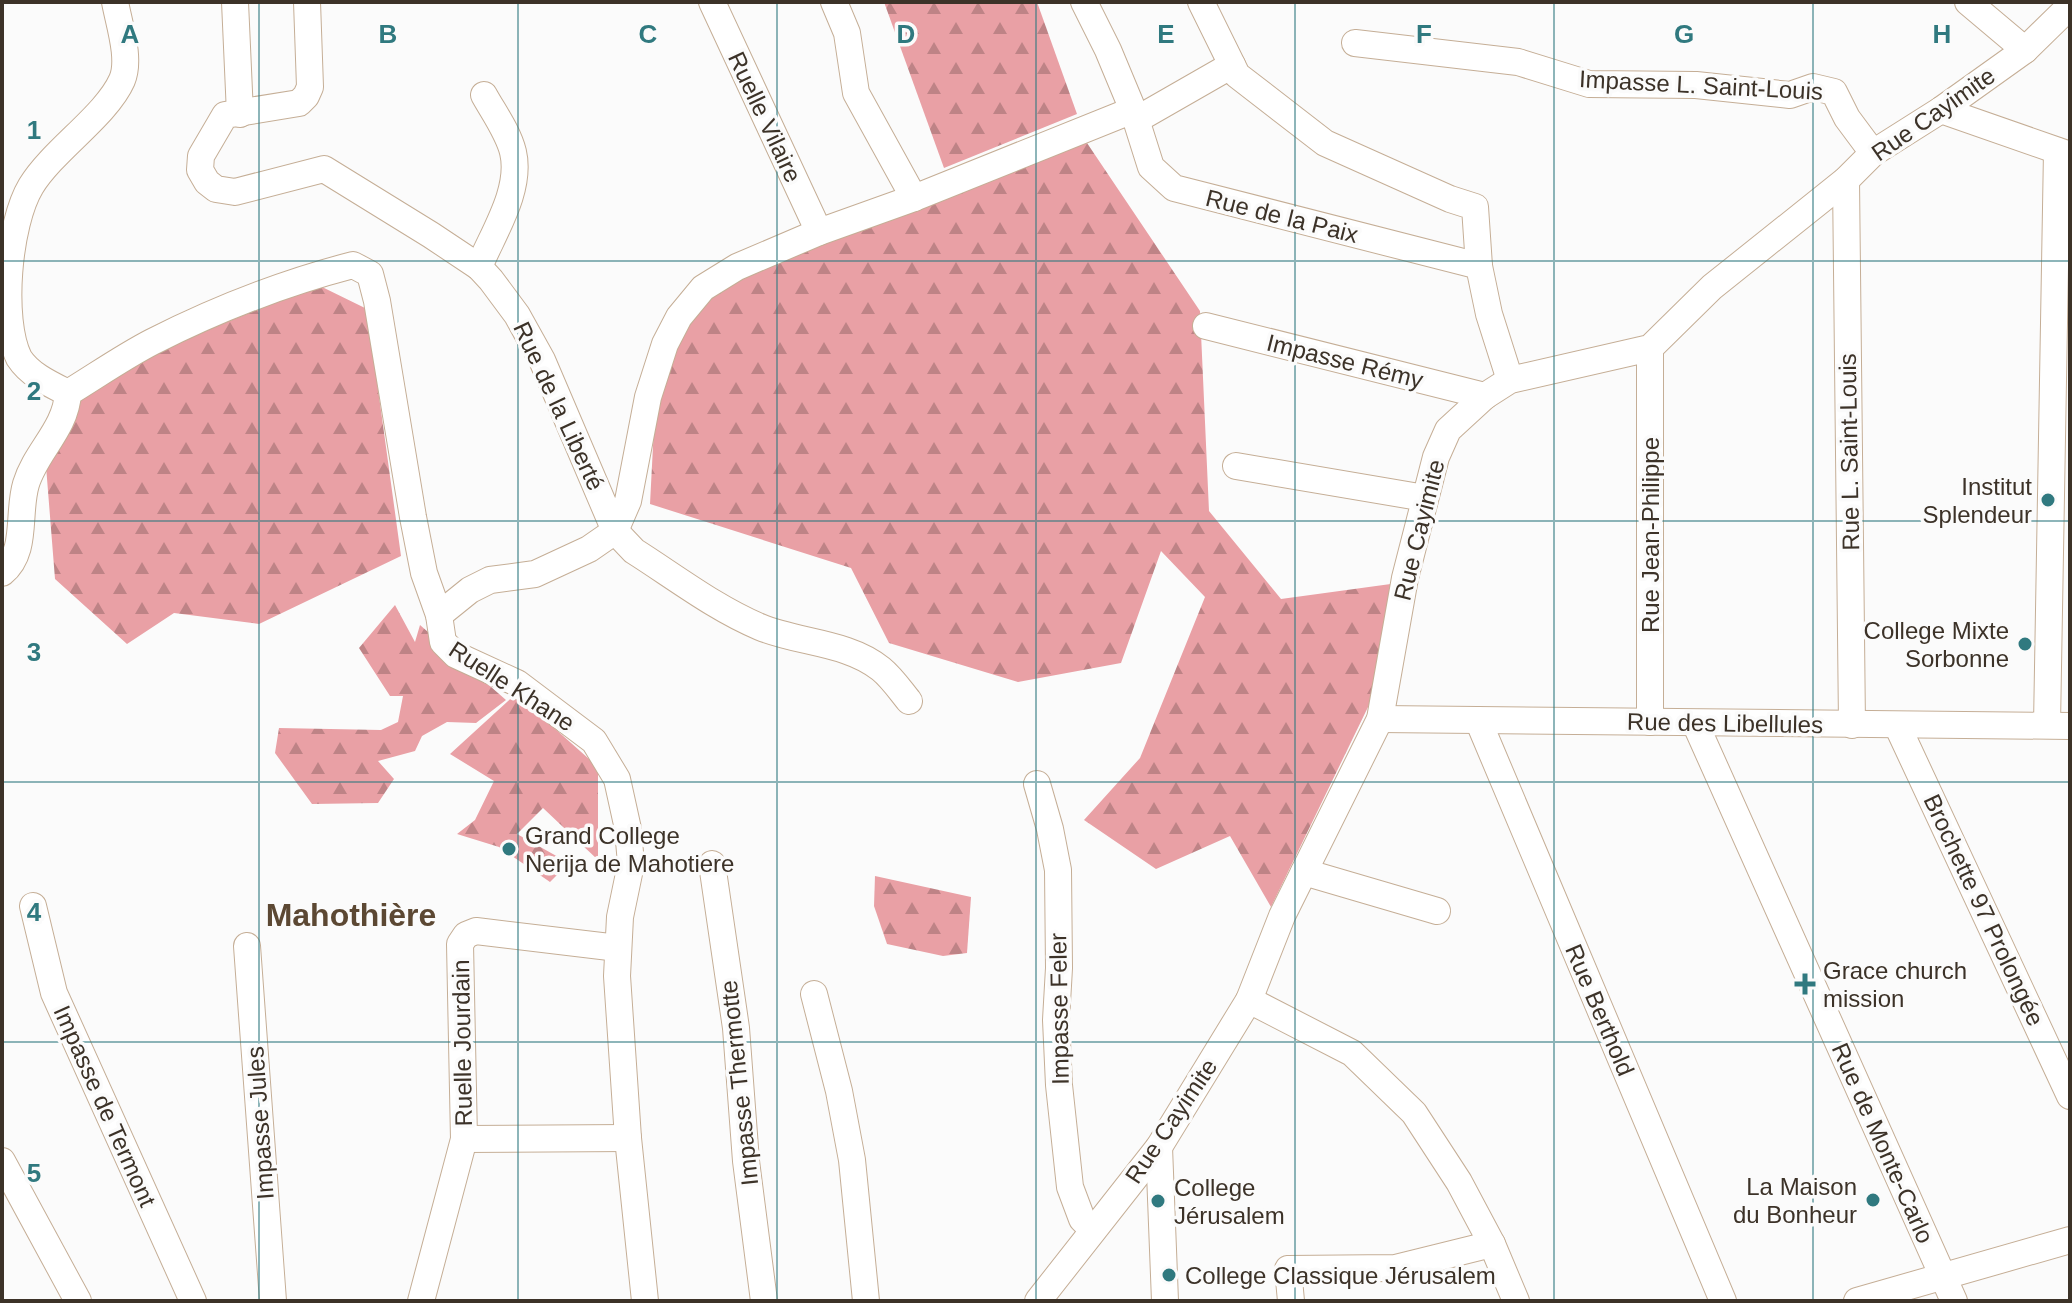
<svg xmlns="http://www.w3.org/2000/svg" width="2072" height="1303" font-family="Helvetica,sans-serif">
<defs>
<pattern id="forest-firs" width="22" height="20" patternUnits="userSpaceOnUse" patternTransform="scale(2)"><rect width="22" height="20" fill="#e9a0a5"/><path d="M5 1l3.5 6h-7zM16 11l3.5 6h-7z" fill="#be8386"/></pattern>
</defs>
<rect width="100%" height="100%" fill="#fbfbfb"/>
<g fill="url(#forest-firs)">
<path d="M 884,2 L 1037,2 L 1077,114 L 944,168 Z"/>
<path d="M 1087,143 L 1200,311 L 1209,511 L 1281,599 L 1398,583 L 1369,705 L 1271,907 L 1230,836 L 1156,869 L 1084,820 L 1140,758 L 1205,597 L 1161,551 L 1121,663 L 1018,682 L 889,643 L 851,568 L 650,504 L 656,388 L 701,276 Z"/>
<path d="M 318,285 L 367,309 L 401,556 L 259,624 L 174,613 L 127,644 L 55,579 L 46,466 L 94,376 Z"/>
<path d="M 395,605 L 415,642 L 420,625 L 506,700 L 476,723 L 447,722 L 422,736 L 415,751 L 378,761 L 394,779 L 378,803 L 312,804 L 275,753 L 279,728 L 381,730 L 398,722 L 403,696 L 390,696 L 359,648 Z"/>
<path d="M 519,691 L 534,710 L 598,767 L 598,860 L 543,808 L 517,834 L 569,863 L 550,882 L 499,847 L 457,834 L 475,820 L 494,781 L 450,754 Z"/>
<path d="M 875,876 L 971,897 L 967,953 L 943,956 L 887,944 L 874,906 Z"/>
</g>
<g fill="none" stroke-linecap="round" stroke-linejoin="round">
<g stroke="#c5ae96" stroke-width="28">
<g id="minor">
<path d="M 235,2 L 240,114"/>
<path d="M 307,2 L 310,87 L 306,96 L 299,103 L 225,115 L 201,156 L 200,170 L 207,182 L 216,189 L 235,192 L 324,169 L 431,235 L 479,267 L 491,280 L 517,315 L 542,360 L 615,531 L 634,551 C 675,577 715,608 760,627 C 798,643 848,642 881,669 C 892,678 900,690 909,701"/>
<path d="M 712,2 L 819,232"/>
<path d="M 834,2 L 847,33 L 856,93 L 914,198"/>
<path d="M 1084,2 L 1108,50 L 1133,110 L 1151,167 L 1174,188 L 1479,266 L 1489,314 L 1510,380"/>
<path d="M 1201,2 L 1237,75 L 1325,143 L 1450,199 L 1475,207 L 1479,266"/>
<path d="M 1968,2 L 2025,50"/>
<path d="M 1355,43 L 1518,62 L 1589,84 L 1696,85 L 1790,95 L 1813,87 L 1834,92 L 1847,118 L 1873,153"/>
<path d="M 1941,110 L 2070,155"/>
<path d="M 1136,120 L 1232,65"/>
<path d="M 1846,180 L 1852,725"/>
<path d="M 479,267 C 493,233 522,190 513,152 C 508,132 494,113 484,95"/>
<path d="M 1206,326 L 1485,396"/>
<path d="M 1650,348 L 1650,722"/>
<path d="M 68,393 C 50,384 30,375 19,358 C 0,320 8,224 31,186 C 53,150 106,116 122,80 C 131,59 119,24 115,2"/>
<path d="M 1236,466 L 1425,498"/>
<path d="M 2,573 C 28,552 17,514 26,484 C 36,451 66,429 68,393 C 96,376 123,357 152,342 C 215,310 284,283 353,265 L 370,274 L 377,301 L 413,517 L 424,573 L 439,615 L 443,642 L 456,655 L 517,683 L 594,741 L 617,779 L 628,829 L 631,864 L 620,917 L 617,976 L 628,1138 L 645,1301"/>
<path d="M 439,615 L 470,590 L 490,580 L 535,574 L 589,549 L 615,531 L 628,501 L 648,397 L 665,344 L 679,317 L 703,288 L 737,267 L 819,232 L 914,198 L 1133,110"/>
<path d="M 1380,719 L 2070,726"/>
<path d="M 1478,720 L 1723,1301"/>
<path d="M 1695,723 L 1954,1301"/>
<path d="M 1897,725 L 2070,1096"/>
<path d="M 2047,725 L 2057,151"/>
<path d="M 1037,784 L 1050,829 L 1058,870 L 1059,968 L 1056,1020 L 1059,1085 L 1070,1187 L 1082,1219 L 1093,1230"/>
<path d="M 712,864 L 736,1028 L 746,1161 L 764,1301"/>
<path d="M 1304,872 L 1437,911"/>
<path d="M 33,906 L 54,993 L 193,1301"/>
<path d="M 247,946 L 273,1301"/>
<path d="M 814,994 L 839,1091 L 852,1160 L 866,1301"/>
<path d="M 1249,1000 L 1352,1053 L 1414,1113 L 1459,1182 L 1492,1244 L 1516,1301"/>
<path d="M 464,1139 L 628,1138"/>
<path d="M 1159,1147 L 1165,1301"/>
<path d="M 2,1161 L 78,1301"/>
<path d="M 421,1301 L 464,1139 L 460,944 L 466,935 L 476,931 L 618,948"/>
<path d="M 1038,1301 L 1159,1147 L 1249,1000 L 1282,916 L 1380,719 L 1405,578 L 1436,457 L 1448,430 L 1485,396 L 1510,380 L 1650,348 L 1712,287 L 1846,180 L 1873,153 L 1941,110 L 2025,50 L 2070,6"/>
<path d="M 1291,1301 L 1288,1269 L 1395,1268 L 1492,1244"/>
<path d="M 1857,1301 L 2070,1240"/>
</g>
</g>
<use href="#minor" stroke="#fff" stroke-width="26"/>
</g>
<path fill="none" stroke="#30797f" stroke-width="2" stroke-opacity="0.55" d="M 259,2 L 259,1301M 518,2 L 518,1301M 777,2 L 777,1301M 1036,2 L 1036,1301M 1295,2 L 1295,1301M 1554,2 L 1554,1301M 1813,2 L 1813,1301M 2,261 L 2070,261M 2,521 L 2070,521M 2,782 L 2070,782M 2,1042 L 2070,1042"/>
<g fill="#30797f" stroke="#fbfbfb" stroke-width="3">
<circle cx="2048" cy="500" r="8"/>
<circle cx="2025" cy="644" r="8"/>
<circle cx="509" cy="849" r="8"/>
<path d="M1801 972h8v8h8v8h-8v8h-8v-8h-8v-8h8z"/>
<circle cx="1873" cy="1200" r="8"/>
<circle cx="1158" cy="1201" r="8"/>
<circle cx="1169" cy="1275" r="8"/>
</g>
<g text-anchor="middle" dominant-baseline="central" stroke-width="7" stroke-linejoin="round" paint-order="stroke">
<g font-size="24" fill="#3c3228" stroke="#fbfbfb">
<text transform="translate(1701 85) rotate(3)">Impasse L. Saint-Louis</text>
<text transform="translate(1933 114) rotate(-35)">Rue Cayimite</text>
<text transform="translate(765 117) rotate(65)">Ruelle Vilaire</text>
<text transform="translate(1282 216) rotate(14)">Rue de la Paix</text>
<text transform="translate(1345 361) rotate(14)">Impasse Rémy</text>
<text transform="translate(559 406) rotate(65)">Rue de la Liberté</text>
<text transform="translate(1849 452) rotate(-91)">Rue L. Saint-Louis</text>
<text transform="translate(1419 530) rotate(-76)">Rue Cayimite</text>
<text transform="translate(1650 535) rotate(-90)">Rue Jean-Philippe</text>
<text transform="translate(512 686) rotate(33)">Ruelle Khane</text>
<text transform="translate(1725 723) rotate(1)">Rue des Libellules</text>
<text transform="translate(1984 910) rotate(65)">Brochette 97 Prolongée</text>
<text transform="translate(1059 1009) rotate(-91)">Impasse Feler</text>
<text transform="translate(1600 1010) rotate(67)">Rue Berthold</text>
<text transform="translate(462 1043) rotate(-91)">Ruelle Jourdain</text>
<text transform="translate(739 1083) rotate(-96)">Impasse Thermotte</text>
<text transform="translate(105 1106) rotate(66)">Impasse de Termont</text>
<text transform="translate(1171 1121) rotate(-56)">Rue Cayimite</text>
<text transform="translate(260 1123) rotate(-94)">Impasse Jules</text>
<text transform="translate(1883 1143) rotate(66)">Rue de Monte-Carlo</text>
</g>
<g font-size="24" fill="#3c3228" stroke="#fbfbfb" text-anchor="start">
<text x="2032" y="486" text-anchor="end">Institut<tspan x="2032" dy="28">Splendeur</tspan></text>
<text x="2009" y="630" text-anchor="end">College Mixte<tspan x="2009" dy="28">Sorbonne</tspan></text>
<text x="525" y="835">Grand College<tspan x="525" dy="28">Nerija de Mahotiere</tspan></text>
<text x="1823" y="970">Grace church<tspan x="1823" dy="28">mission</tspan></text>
<text x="1857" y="1186" text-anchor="end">La Maison<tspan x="1857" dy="28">du Bonheur</tspan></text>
<text x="1174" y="1187">College<tspan x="1174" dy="28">Jérusalem</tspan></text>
<text x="1185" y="1275">College Classique Jérusalem</text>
</g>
<g font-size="32" font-weight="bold" fill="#5c4833" stroke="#fbfbfb">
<text x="351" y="915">Mahothière</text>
</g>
</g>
<g font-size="26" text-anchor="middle" font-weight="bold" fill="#30797f" stroke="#fbfbfb" stroke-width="7" stroke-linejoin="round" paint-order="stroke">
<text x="130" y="43">A</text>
<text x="388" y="43">B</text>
<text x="648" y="43">C</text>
<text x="906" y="43">D</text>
<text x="1166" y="43">E</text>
<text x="1424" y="43">F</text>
<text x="1684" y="43">G</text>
<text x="1942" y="43">H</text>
<text x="34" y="139">1</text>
<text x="34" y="400">2</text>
<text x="34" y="661">3</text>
<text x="34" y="921">4</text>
<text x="34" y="1182">5</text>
</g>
<rect width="2072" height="1303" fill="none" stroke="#3c3228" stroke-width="8"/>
</svg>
